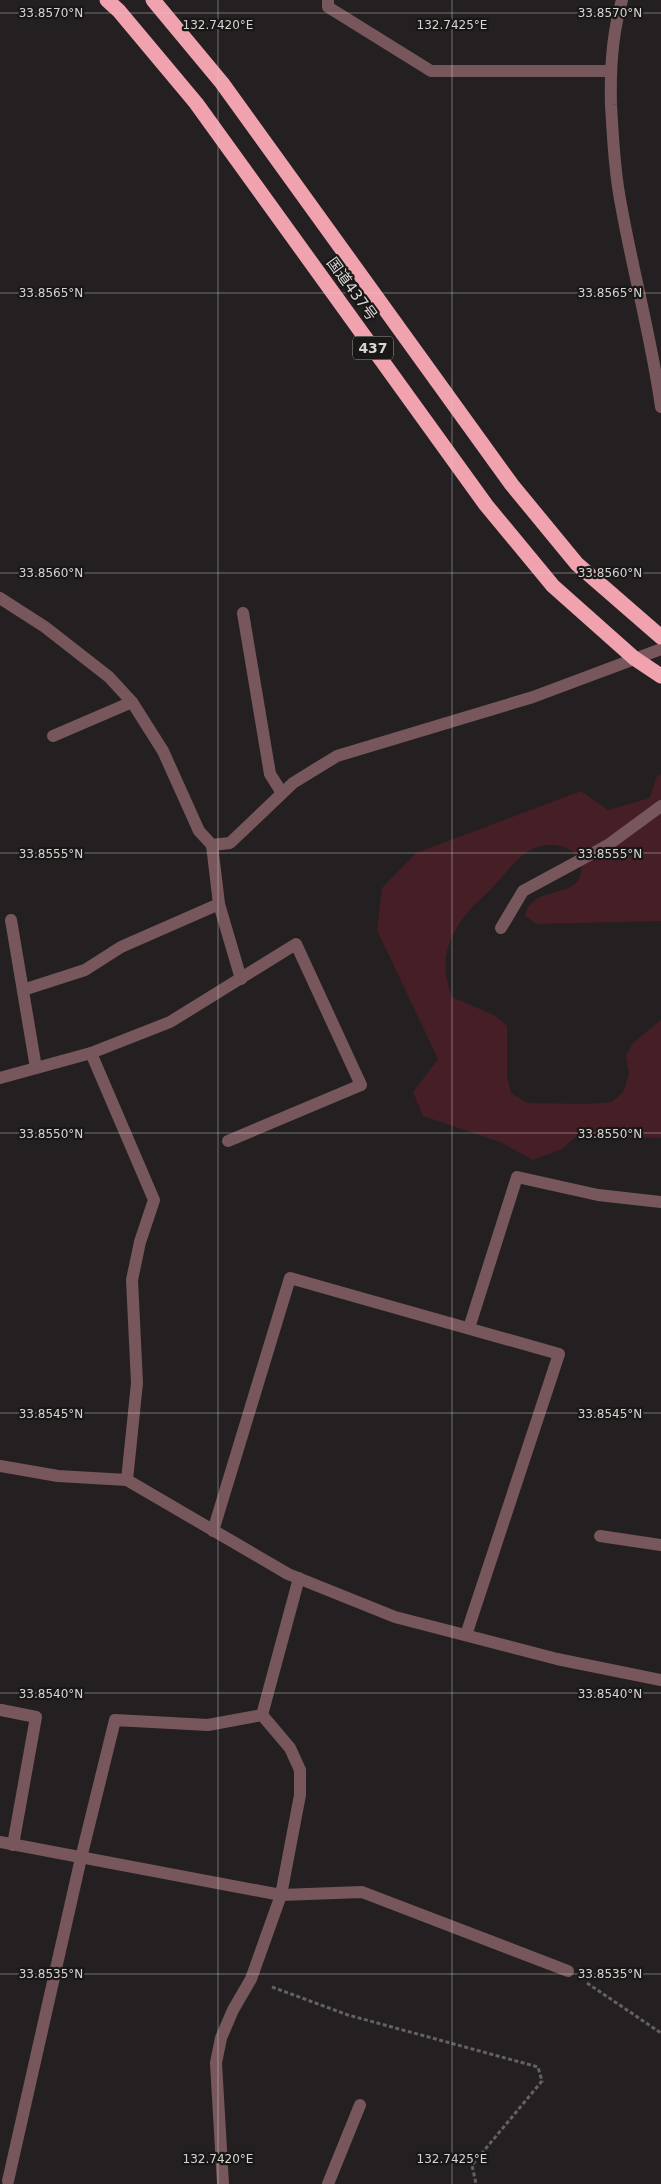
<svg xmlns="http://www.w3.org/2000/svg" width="661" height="2184" font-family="'DejaVu Sans','Noto Sans JP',sans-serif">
<rect width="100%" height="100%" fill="#242021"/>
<path fill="#451e26" d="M 661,774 L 661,921 L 537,924 L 525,916 C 532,884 576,900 581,873 C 583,866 580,861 576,856 C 564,840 539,843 524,854 C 512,864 501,879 490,890 C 480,900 468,910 461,921 C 454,930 448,945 446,956 C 444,971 447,983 452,997 L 496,1016 L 507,1026 L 507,1076 L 511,1093 L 527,1103 L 587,1104 L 612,1102 L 624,1091 L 629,1073 L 626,1056 L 633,1043 L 661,1020 L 661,1138 L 577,1136 L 562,1149 L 533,1160 L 500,1142 L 423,1116 L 413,1092 L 438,1059 L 377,930 L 382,888 L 416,853 L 581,791 L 608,810 L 650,798 L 657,776 Z"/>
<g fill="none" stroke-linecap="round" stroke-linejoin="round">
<g stroke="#646162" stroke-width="3" stroke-dasharray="4 2.5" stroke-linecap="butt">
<path d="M 587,1983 L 661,2033"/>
<path d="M 272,1987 L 348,2015 L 538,2067 L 542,2081 L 472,2165 L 476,2184"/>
</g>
<g stroke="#77575c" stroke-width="12">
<path d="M 328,0 L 328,7 L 431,71 L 610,71"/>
<path d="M 622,0 C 612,34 610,70 611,105 C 613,140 615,176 622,210 C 634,276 652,341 661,407"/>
<path d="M 0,598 L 45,627 L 109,677 L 132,702 L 163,751 L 199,831 L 212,845 L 230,843 L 293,783 L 337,756 L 533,697 L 661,649"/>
<path d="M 243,613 L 270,774 L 282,793"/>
<path d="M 53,736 L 132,702"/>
<path d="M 212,845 L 219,904 L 241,979"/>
<path d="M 11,920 L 36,1068"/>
<path d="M 501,928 L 523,891 L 608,845 L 661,806"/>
<path d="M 23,990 L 85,970 L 121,947 L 219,904"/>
<path d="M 91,1053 L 154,1200 L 140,1242 L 132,1280 L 137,1383 L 127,1480 L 288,1574 L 395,1617 L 557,1659 L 661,1680"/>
<path d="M 0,1078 L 91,1053 L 170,1022 L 296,944 L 361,1085 L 228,1141"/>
<path d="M 469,1328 L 517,1177 L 598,1195 L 661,1202"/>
<path d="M 0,1466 L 58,1476 L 127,1480"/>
<path d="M 213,1531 L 290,1278 L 559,1354 L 466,1635"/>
<path d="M 600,1536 L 661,1545"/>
<path d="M 1,1710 L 36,1717 L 13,1845"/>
<path d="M 0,1842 L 281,1895 L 362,1892 L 568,1971"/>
<path d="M 8,2181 L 81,1858 L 115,1720 L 208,1725 L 262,1715 L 299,1578"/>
<path d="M 223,2184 L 216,2063 L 221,2038 L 233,2010 L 251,1979 L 281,1895 L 300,1795 L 300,1770 L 290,1748 L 262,1715"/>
<path d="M 328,2184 L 360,2105"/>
</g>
<g stroke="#f0a2ae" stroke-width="15">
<path d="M 107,0 L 119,11 L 196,103 L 486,505 L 553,586 L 634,658 L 661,676"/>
<path d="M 153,0 L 222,83 L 512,485 L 577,564 L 661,637"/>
</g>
</g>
<path fill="none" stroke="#d6d4d4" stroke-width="1" stroke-opacity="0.45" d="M 218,0 L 218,2184M 452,0 L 452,2184M 0,13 L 661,13M 0,293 L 661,293M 0,573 L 661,573M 0,853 L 661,853M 0,1133 L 661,1133M 0,1413 L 661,1413M 0,1693 L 661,1693M 0,1974 L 661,1974"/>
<g text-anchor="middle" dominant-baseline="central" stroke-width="4.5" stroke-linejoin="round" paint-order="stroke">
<rect fill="#1a1717" stroke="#9e9b9b" stroke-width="1" x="353" y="336.5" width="40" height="23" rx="4"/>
<g font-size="14" font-weight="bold" fill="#d6d4d4">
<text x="373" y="348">437</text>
</g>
<g font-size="15" fill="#d6d4d4" stroke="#1a1717">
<text transform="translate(352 289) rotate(54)">国道437号</text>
</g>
</g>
<g font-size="12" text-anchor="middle" fill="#d6d4d4" stroke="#1a1717" stroke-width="4.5" stroke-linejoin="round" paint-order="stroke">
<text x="51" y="17">33.8570°N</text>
<text x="610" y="17">33.8570°N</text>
<text x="218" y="29">132.7420°E</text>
<text x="452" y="29">132.7425°E</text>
<text x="51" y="297">33.8565°N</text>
<text x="610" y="297">33.8565°N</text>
<text x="51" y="577">33.8560°N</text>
<text x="610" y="577">33.8560°N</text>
<text x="51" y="858">33.8555°N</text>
<text x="610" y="858">33.8555°N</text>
<text x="51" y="1138">33.8550°N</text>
<text x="610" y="1138">33.8550°N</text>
<text x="51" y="1418">33.8545°N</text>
<text x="610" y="1418">33.8545°N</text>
<text x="51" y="1698">33.8540°N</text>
<text x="610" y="1698">33.8540°N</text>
<text x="51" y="1978">33.8535°N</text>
<text x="610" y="1978">33.8535°N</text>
<text x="218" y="2163">132.7420°E</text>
<text x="452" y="2163">132.7425°E</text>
</g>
</svg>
